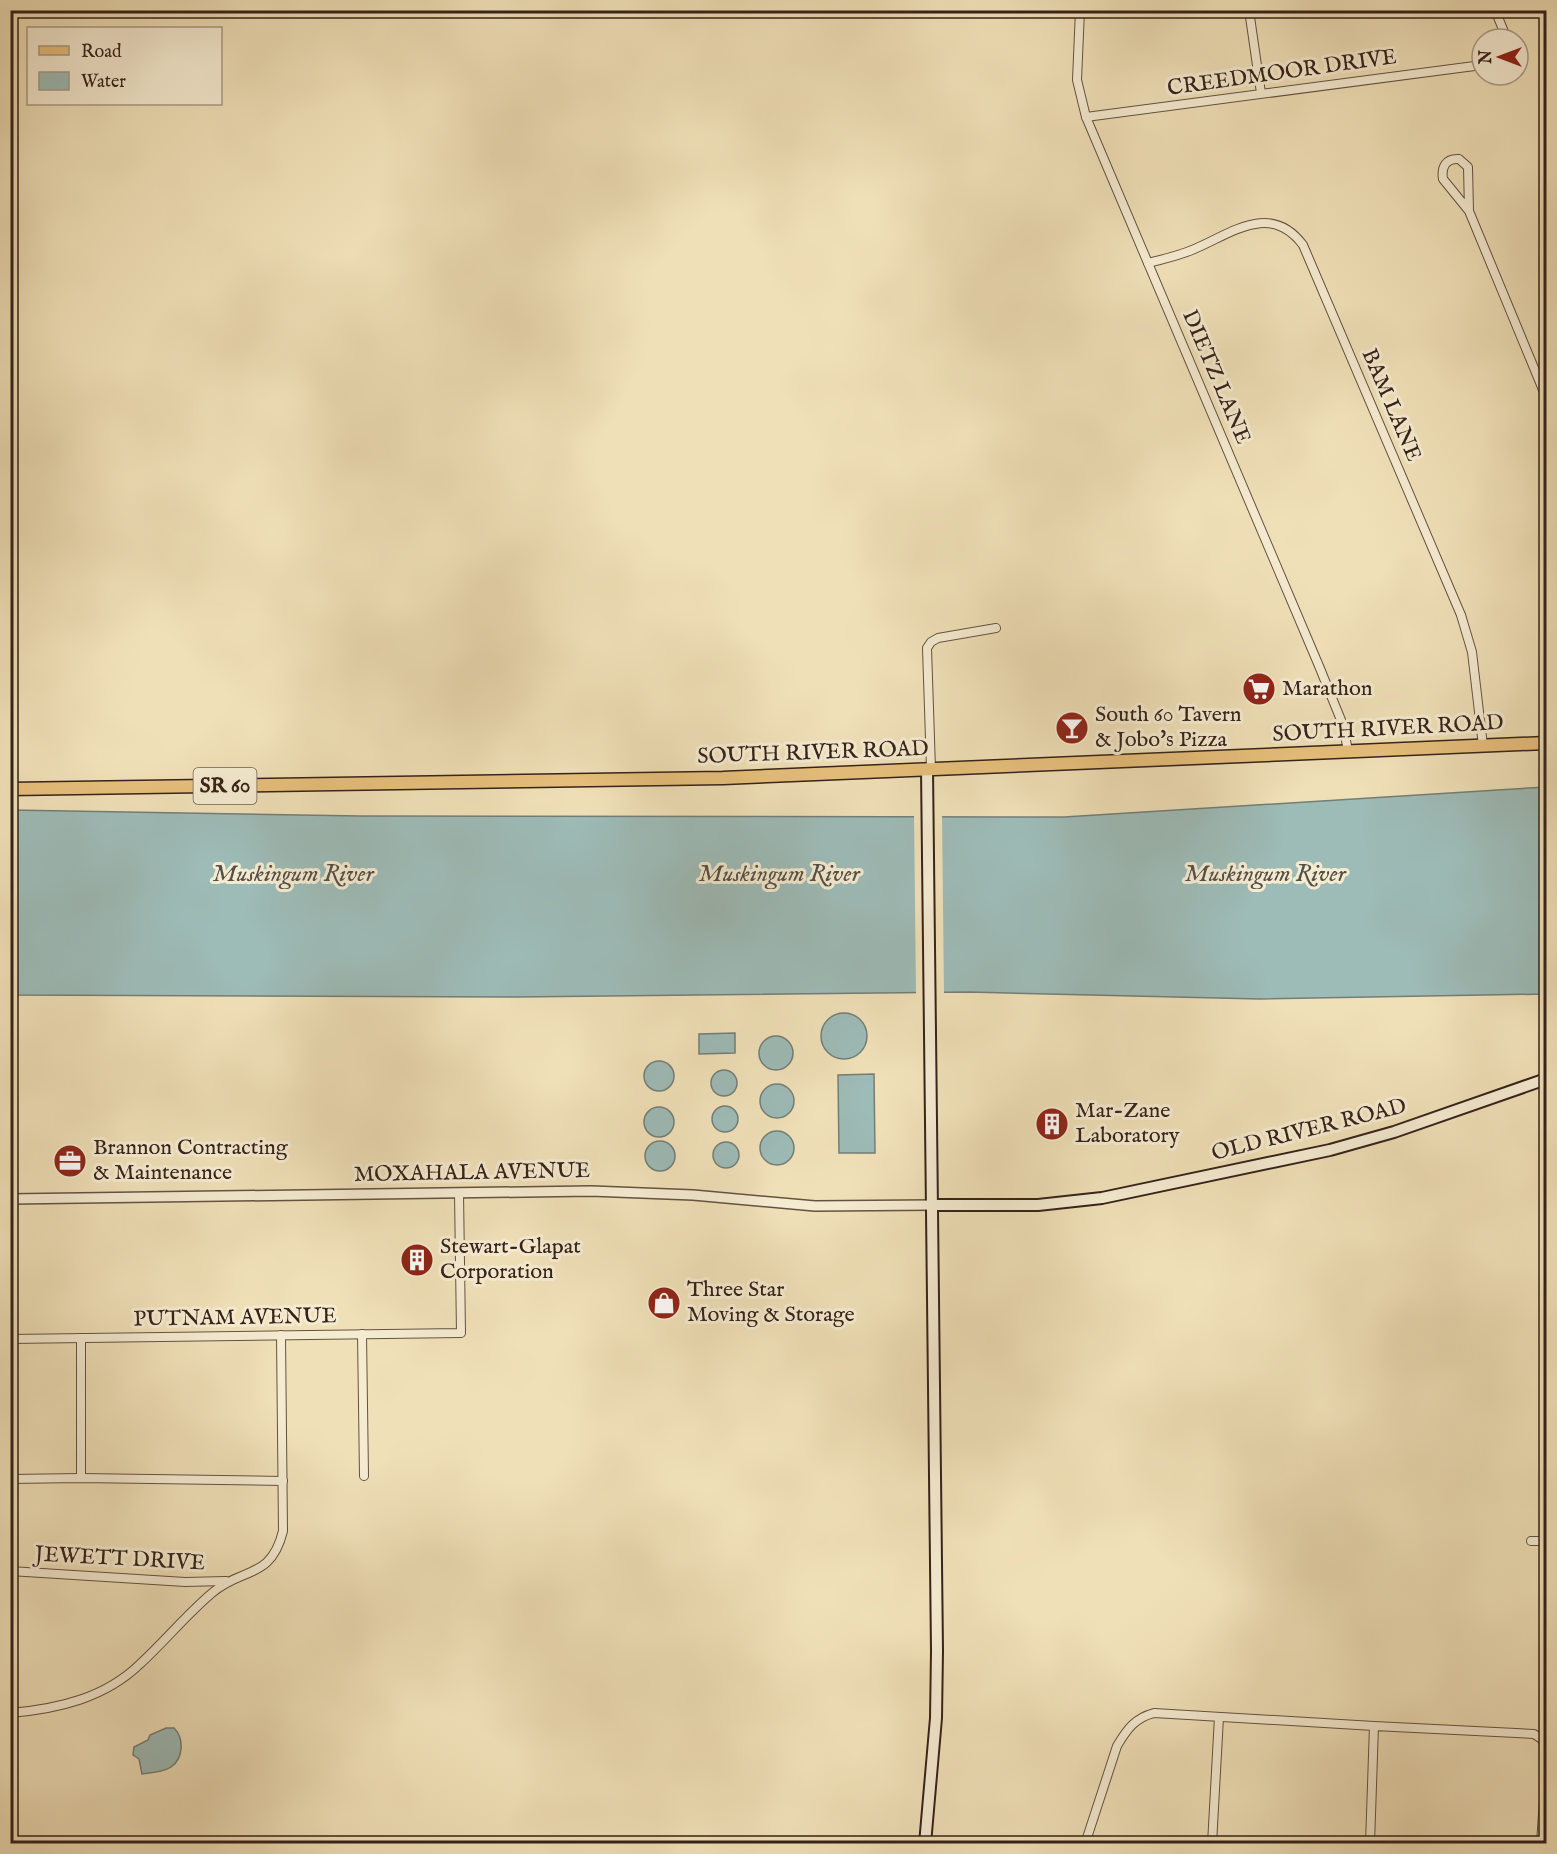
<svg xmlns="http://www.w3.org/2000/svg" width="1557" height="1854" font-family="'IM FELL English',serif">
<rect width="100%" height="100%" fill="#f0e0b8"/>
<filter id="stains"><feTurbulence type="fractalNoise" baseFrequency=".00333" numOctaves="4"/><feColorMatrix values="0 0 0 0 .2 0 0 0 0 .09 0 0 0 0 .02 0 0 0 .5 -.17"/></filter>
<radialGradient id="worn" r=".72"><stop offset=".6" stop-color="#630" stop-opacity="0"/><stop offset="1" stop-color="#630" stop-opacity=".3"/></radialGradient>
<g fill="#9dbbb7" stroke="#737e78" stroke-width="1.5">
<path d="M 1546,787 L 1546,994 L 1260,999 L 969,992 L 516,997 L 11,995 L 10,810 L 360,816 L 1064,817 Z"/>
<circle cx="844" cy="1036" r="23"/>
<path d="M 735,1033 L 735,1053 L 699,1054 L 699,1034 Z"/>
<circle cx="776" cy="1053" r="17"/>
<circle cx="659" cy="1076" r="15"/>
<circle cx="724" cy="1083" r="13"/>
<path d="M 874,1074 L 875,1153 L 839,1153 L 838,1075 Z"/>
<circle cx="777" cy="1101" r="17"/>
<circle cx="725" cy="1119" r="13"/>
<circle cx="659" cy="1122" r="15"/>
<circle cx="777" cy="1148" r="17"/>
<circle cx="660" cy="1156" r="15"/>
<circle cx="726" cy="1155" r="13"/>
<path d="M 166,1728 L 174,1728 C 184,1738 184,1758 171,1767 C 164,1772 150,1773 142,1774 L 139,1759 L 133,1755 L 134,1747 L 148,1740 L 150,1735 Z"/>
</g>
<path fill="#f0e0b8" d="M 914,814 L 942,814 L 944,995 L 916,995 Z"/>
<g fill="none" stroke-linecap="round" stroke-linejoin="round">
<g stroke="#645241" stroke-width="10">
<g id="minor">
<path d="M 1080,10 L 1077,80 L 1086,117 L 1319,666 L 1343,725 L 1348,751"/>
<path d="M 1249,10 L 1261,93"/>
<path d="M 1495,10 L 1507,39"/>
<path d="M 1086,117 L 1482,65"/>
<path d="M 1469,211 L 1468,167 L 1459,159 C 1446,158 1441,167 1443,179 L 1469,211 L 1546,397"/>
<path d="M 1148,263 C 1163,259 1178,256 1192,250 C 1231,234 1270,201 1303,245 L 1461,615 L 1472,652 L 1483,746"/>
<path d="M 931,769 L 927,648 L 931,642 L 938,638 L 996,628"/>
<path d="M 362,1334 L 364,1476"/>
<path d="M 10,1339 L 461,1333 L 459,1193"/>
<path d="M 81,1478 L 81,1338"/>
<path d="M 10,1479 L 81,1478 L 283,1481"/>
<path d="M 1531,1541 L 1546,1541"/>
<path d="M 10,1571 L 185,1582 L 226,1581"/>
<path d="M 10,1713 C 58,1709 105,1698 140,1664 C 165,1641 186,1615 212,1593 C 242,1567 271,1580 283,1531 L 281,1335"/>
<path d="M 1085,1844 L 1117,1746 C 1127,1729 1135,1718 1154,1713 L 1374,1726"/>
<path d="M 1212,1844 L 1219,1717"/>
<path d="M 1370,1844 L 1374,1726 L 1534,1734 L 1543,1740 L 1546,1755"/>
<path d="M 1541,1844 L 1546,1769"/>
</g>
</g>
<g stroke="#645241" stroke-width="12">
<path id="tertiary" d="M 10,1199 L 591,1191 L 693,1195 L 815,1206 L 933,1205"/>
</g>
<g stroke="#352219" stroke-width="14">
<g id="secondary">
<path d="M 933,1205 L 1038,1205 L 1102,1198 L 1330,1150 L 1394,1132 L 1546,1079"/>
<path d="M 925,1844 L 936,1718 L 937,1651 L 927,769"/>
</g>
</g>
<g stroke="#352219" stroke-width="15">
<path id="primary" d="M 10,789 L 723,778 L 1546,743"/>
</g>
<use href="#minor" stroke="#f5ebd1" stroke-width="8"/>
<use href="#tertiary" stroke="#f5ebd1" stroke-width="9"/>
<use href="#secondary" stroke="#f5ebd1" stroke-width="10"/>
<use href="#primary" stroke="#e8c07c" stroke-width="12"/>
<g stroke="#352219" stroke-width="4.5">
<path id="rail" d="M 10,1839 L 23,1844"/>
</g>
<use href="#rail" stroke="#f5ebd1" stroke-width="2" stroke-dasharray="7" stroke-linecap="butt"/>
</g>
<defs>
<g id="supermarket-disc" transform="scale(1.725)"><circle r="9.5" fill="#8f2418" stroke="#f5ebd1"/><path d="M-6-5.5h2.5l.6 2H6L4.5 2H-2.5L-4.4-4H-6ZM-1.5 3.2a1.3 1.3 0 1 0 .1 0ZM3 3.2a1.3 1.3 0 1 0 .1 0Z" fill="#fff"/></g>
<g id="bar-disc" transform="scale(1.725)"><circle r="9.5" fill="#8f2418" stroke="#f5ebd1"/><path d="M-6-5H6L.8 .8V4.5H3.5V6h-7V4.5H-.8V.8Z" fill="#fff"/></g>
<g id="building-disc" transform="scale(1.725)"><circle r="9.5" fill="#8f2418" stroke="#f5ebd1"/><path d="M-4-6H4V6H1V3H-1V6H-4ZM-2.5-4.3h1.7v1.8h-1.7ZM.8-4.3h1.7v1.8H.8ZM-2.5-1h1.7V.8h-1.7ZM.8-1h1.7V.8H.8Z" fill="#fff"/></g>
<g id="office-disc" transform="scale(1.725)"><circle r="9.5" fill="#8f2418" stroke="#f5ebd1"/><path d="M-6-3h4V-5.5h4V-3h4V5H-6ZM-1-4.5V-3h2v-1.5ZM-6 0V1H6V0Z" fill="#fff"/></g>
<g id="shop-disc" transform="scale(1.725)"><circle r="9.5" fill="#8f2418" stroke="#f5ebd1"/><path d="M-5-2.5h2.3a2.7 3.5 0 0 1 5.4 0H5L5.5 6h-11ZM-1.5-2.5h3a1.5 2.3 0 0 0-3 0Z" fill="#fff"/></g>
</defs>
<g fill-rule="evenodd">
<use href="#supermarket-disc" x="1259" y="689"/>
<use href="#bar-disc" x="1072" y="728"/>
<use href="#building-disc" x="1052" y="1124"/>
<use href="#office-disc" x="70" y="1161"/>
<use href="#building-disc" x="417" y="1260"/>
<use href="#shop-disc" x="664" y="1303"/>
</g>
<g text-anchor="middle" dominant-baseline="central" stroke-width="6" stroke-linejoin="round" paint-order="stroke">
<rect fill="#f5ebd1" stroke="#6f5e50" stroke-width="1.5" x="193.5" y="768" width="63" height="36" rx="4.5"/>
<g font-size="21" font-weight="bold" fill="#352219">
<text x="225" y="786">SR 60</text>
</g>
<g font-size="22" fill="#352219" stroke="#f5ebd1">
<text transform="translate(1282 73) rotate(-8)">CREEDMOOR DRIVE</text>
<text transform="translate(1216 377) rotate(67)">DIETZ LANE</text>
<text transform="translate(1391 405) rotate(67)">BAM LANE</text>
<text transform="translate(1388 729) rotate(-3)">SOUTH RIVER ROAD</text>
<text transform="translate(813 753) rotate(-2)">SOUTH RIVER ROAD</text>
<text transform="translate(1309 1130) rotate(-14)">OLD RIVER ROAD</text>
<text transform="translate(472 1173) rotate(-1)">MOXAHALA AVENUE</text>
<text transform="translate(235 1318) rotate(-1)">PUTNAM AVENUE</text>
<text transform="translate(120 1559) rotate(3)">JEWETT DRIVE</text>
</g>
<g font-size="22" fill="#352219" stroke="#f5ebd1" text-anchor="start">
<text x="1282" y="689">Marathon</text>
<text x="1095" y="715">South 60 Tavern<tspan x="1095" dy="25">&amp; Jobo's Pizza</tspan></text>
<text x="1075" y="1111">Mar-Zane<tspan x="1075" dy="25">Laboratory</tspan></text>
<text x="93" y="1148">Brannon Contracting<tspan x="93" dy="25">&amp; Maintenance</tspan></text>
<text x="440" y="1247">Stewart-Glapat<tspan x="440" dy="25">Corporation</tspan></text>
<text x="687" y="1290">Three Star<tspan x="687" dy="25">Moving &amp; Storage</tspan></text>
</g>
<g font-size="24" font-style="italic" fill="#545048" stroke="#f5ebd1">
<text x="293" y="874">Muskingum River</text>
<text x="779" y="874">Muskingum River</text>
<text x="1265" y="874">Muskingum River</text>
</g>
</g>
<rect width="1557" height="1854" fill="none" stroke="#f0e0b8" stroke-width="36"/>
<rect x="12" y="12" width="1533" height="1830" fill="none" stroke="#352219" stroke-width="3"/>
<rect x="18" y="18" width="1521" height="1818" fill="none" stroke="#352219" stroke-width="1.5"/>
<rect x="27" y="27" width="195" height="78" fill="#f5ebd1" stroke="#a89b87" stroke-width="1.5"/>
<rect x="39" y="46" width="30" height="9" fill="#e8c07c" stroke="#a89b87" stroke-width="1.5"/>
<text x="81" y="57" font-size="18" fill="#352219">Road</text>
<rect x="39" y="72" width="30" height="18" fill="#9dbbb7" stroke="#a89b87" stroke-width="1.5"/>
<text x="81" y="87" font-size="18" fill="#352219">Water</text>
<g transform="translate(1500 57) rotate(270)"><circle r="28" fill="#f5ebd1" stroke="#a89b87" stroke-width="1.5"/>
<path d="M0-4.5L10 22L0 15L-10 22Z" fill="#8f2418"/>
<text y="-9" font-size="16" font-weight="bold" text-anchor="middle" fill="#352219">N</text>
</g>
<rect width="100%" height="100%" filter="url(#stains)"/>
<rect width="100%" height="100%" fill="url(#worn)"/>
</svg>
